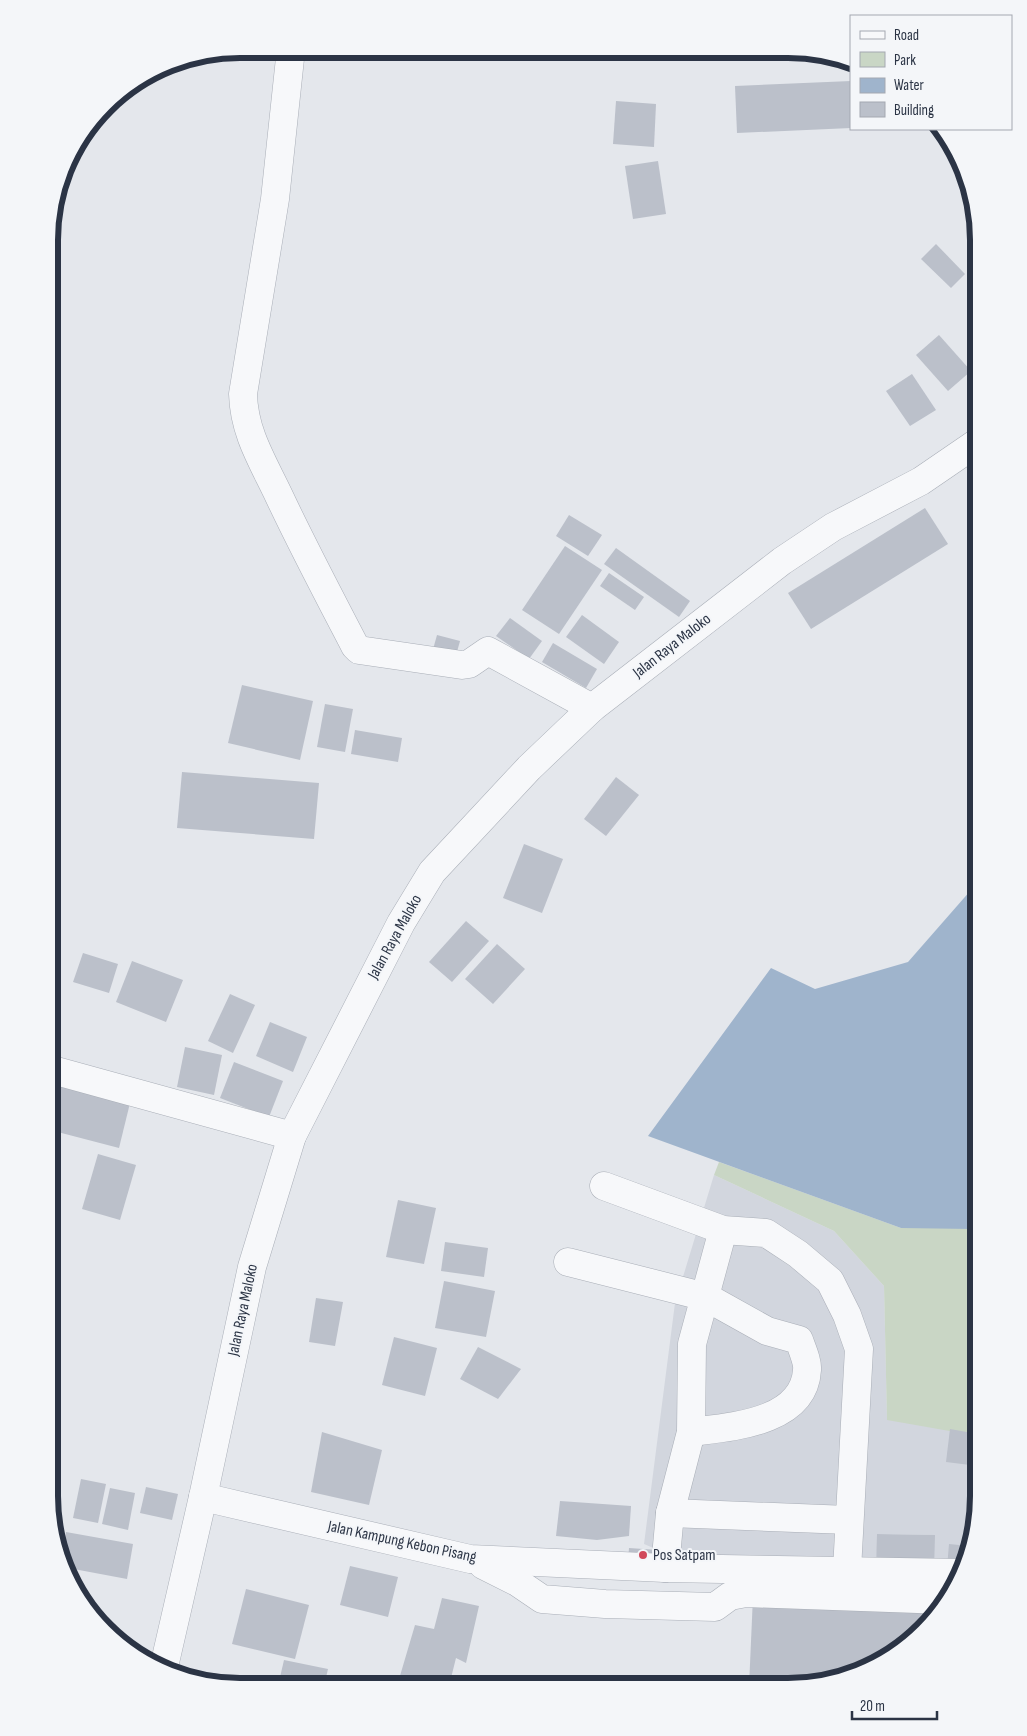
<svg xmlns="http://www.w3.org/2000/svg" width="1027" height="1736" font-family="'Sofia Sans Condensed',sans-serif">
<rect width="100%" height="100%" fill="#e4e7ec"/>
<path fill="#d2d6de" d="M 714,1175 L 834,1231 L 884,1286 L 887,1419 L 978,1434 L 978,1509 L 968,1558 L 934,1570 L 934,1535 L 878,1534 L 876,1568 L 656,1564 L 658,1550 L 644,1544 L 675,1303 Z"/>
<path fill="#c9d6c5" d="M 719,1162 L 901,1228 L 972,1228 L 978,1173 L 978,1436 L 887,1420 L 884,1286 L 834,1231 L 714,1175 Z"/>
<path fill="#9fb4cc" d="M 978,885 L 978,1173 L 972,1229 L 901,1228 L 648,1136 L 771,968 L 815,989 L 908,962 L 971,890 Z"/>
<g fill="#bbc0ca">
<path d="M 851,81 L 851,128 L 737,133 L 735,86 Z"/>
<path d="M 616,101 L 656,104 L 654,147 L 613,144 Z"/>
<path d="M 658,161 L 666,214 L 633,219 L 625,166 Z"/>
<path d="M 936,244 L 965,274 L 951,288 L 921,259 Z"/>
<path d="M 939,335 L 971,371 L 948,391 L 916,355 Z"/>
<path d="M 912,374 L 936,410 L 910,426 L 886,391 Z"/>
<path d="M 925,508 L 948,544 L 811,629 L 788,593 Z"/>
<path d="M 569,515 L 602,535 L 588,556 L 556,536 Z"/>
<path d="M 565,546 L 602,570 L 559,634 L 522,610 Z"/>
<path d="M 616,548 L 690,601 L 679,617 L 604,564 Z"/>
<path d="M 609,573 L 644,597 L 635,610 L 600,586 Z"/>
<path d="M 582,615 L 619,642 L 604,664 L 566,637 Z"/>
<path d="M 510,618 L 542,641 L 529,659 L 496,636 Z"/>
<path d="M 437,635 L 460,641 L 455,659 L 432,653 Z"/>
<path d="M 553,643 L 597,669 L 586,688 L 542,662 Z"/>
<path d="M 242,685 L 313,701 L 300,760 L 228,743 Z"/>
<path d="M 325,704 L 353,709 L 345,752 L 317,747 Z"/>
<path d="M 355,730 L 402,738 L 398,762 L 351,754 Z"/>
<path d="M 182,772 L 319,783 L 314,839 L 177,828 Z"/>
<path d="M 616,777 L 639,795 L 606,836 L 584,819 Z"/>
<path d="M 524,844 L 563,859 L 542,913 L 503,898 Z"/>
<path d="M 466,921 L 489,941 L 452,982 L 429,962 Z"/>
<path d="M 497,944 L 525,969 L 493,1004 L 465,979 Z"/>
<path d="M 83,953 L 118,964 L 109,993 L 73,982 Z"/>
<path d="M 132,961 L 183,980 L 166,1022 L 116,1002 Z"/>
<path d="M 230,994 L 255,1005 L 233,1053 L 208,1041 Z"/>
<path d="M 270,1022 L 307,1037 L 293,1072 L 256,1056 Z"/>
<path d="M 185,1047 L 222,1055 L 214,1095 L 177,1087 Z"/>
<path d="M 234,1062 L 283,1081 L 269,1117 L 220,1098 Z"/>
<path d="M 61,1086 L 130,1103 L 119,1148 L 50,1130 Z"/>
<path d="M 98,1154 L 136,1165 L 120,1220 L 82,1209 Z"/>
<path d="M 398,1200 L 436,1208 L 424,1264 L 386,1257 Z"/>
<path d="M 445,1242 L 488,1248 L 484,1277 L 441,1271 Z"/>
<path d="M 444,1281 L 495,1291 L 486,1337 L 435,1328 Z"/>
<path d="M 316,1298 L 343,1302 L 335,1346 L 309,1342 Z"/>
<path d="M 394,1337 L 437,1348 L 425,1396 L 382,1385 Z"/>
<path d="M 478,1347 L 521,1369 L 498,1399 L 460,1379 Z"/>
<path d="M 950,1429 L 978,1434 L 978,1466 L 946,1462 Z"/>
<path d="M 322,1432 L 382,1450 L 369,1505 L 311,1492 Z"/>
<path d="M 81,1479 L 106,1484 L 98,1523 L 73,1518 Z"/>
<path d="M 146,1487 L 178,1494 L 172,1520 L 140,1513 Z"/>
<path d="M 110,1488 L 135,1493 L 128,1530 L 102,1524 Z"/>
<path d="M 560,1501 L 631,1506 L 629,1536 L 597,1540 L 556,1536 Z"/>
<path d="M 51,1509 L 61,1511 L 57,1535 L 56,1535 Z"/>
<path d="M 66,1532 L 133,1544 L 127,1579 L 63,1567 L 61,1560 Z"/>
<path d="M 877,1534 L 935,1535 L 934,1570 L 876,1568 Z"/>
<path d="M 949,1544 L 969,1546 L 968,1558 L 962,1570 L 947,1568 Z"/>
<path d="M 629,1548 L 658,1550 L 656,1564 L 628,1561 Z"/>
<path d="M 350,1566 L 398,1577 L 388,1617 L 340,1605 Z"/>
<path d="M 246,1589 L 309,1605 L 295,1659 L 232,1644 Z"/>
<path d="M 753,1596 L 939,1612 L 903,1648 L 860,1673 L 787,1687 L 749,1687 Z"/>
<path d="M 442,1598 L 479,1606 L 466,1663 L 456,1658 L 449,1686 L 397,1686 L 415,1625 L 434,1629 Z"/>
<path d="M 284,1660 L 328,1669 L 324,1686 L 278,1686 Z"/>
<path d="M 214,1673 L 261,1685 L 261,1686 L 211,1685 Z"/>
</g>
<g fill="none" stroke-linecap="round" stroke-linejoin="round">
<g stroke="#a9aeb7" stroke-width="29">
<g id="minor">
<path d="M 291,49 L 275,199 L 243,394 C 244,433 263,462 279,496 C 303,547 329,596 355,646 L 359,650 L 462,665 L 469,664 L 488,651 L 592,708"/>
<path d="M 49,1069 L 292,1136"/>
<path d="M 604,1186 L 723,1230 L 766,1233 L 798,1254 L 830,1281 L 847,1315 L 859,1349 L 847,1570"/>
<path d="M 568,1262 L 706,1297 L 767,1331 L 799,1340 C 802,1349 808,1362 807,1370 C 804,1423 730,1427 691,1432"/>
<path d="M 203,1497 L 470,1559 L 665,1568 L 960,1573"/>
<path d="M 670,1513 L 848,1520"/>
<path d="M 483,1565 L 517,1582 L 542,1599 L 605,1604 L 715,1607 L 730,1596 L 746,1593 L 946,1600"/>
<path d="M 665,1568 L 670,1513 L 691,1432 L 692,1344 L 723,1230"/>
<path d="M 163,1671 L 203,1497 L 252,1267 L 292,1136 L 401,923 L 432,872 L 529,768 L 592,708 L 782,561 L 833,527 L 921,481 L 978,442"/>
</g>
</g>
<use href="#minor" stroke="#f7f8fa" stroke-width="28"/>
</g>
<circle fill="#d1495b" stroke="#f4f6f9" stroke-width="2" cx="643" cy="1555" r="5"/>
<g text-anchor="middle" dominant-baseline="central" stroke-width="4" stroke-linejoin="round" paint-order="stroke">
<g font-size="16" fill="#2b3445" stroke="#f4f6f9">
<text transform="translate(672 646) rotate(-38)">Jalan Raya Maloko</text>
<text transform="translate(395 937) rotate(-61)">Jalan Raya Maloko</text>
<text transform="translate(243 1310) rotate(-78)">Jalan Raya Maloko</text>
<text transform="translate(402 1542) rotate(12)">Jalan Kampung Kebon Pisang</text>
</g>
<g font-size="16" fill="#2b3445" stroke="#f4f6f9" text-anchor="start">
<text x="653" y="1555">Pos Satpam</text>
</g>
</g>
<path d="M0 0H1027V1736H0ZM240 58H788A182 182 0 0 1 970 240V1496A182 182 0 0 1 788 1678H240A182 182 0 0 1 58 1496V240A182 182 0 0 1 240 58Z" fill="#f4f6f9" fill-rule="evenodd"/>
<path fill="none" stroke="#2b3445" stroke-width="6" d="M240 58H788A182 182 0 0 1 970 240V1496A182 182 0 0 1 788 1678H240A182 182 0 0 1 58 1496V240A182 182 0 0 1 240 58Z"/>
<rect x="850" y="15" width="162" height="115" fill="#f4f6f9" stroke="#a4a8b1"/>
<rect x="860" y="31" width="25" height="8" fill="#f7f8fa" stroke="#a4a8b1"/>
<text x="894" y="40" font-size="15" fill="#2b3445">Road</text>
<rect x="860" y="52" width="25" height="15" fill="#c9d6c5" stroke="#a4a8b1"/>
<text x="894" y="65" font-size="15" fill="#2b3445">Park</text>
<rect x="860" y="78" width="25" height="15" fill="#9fb4cc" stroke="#a4a8b1"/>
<text x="894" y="90" font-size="15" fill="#2b3445">Water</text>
<rect x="860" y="102" width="25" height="15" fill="#bbc0ca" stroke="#a4a8b1"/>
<text x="894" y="115" font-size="15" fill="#2b3445">Building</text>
<path d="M852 1711v8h85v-8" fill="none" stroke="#2b3445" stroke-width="2.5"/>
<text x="860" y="1711" font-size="15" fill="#2b3445" stroke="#f4f6f9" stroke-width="4" paint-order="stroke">20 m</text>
</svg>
